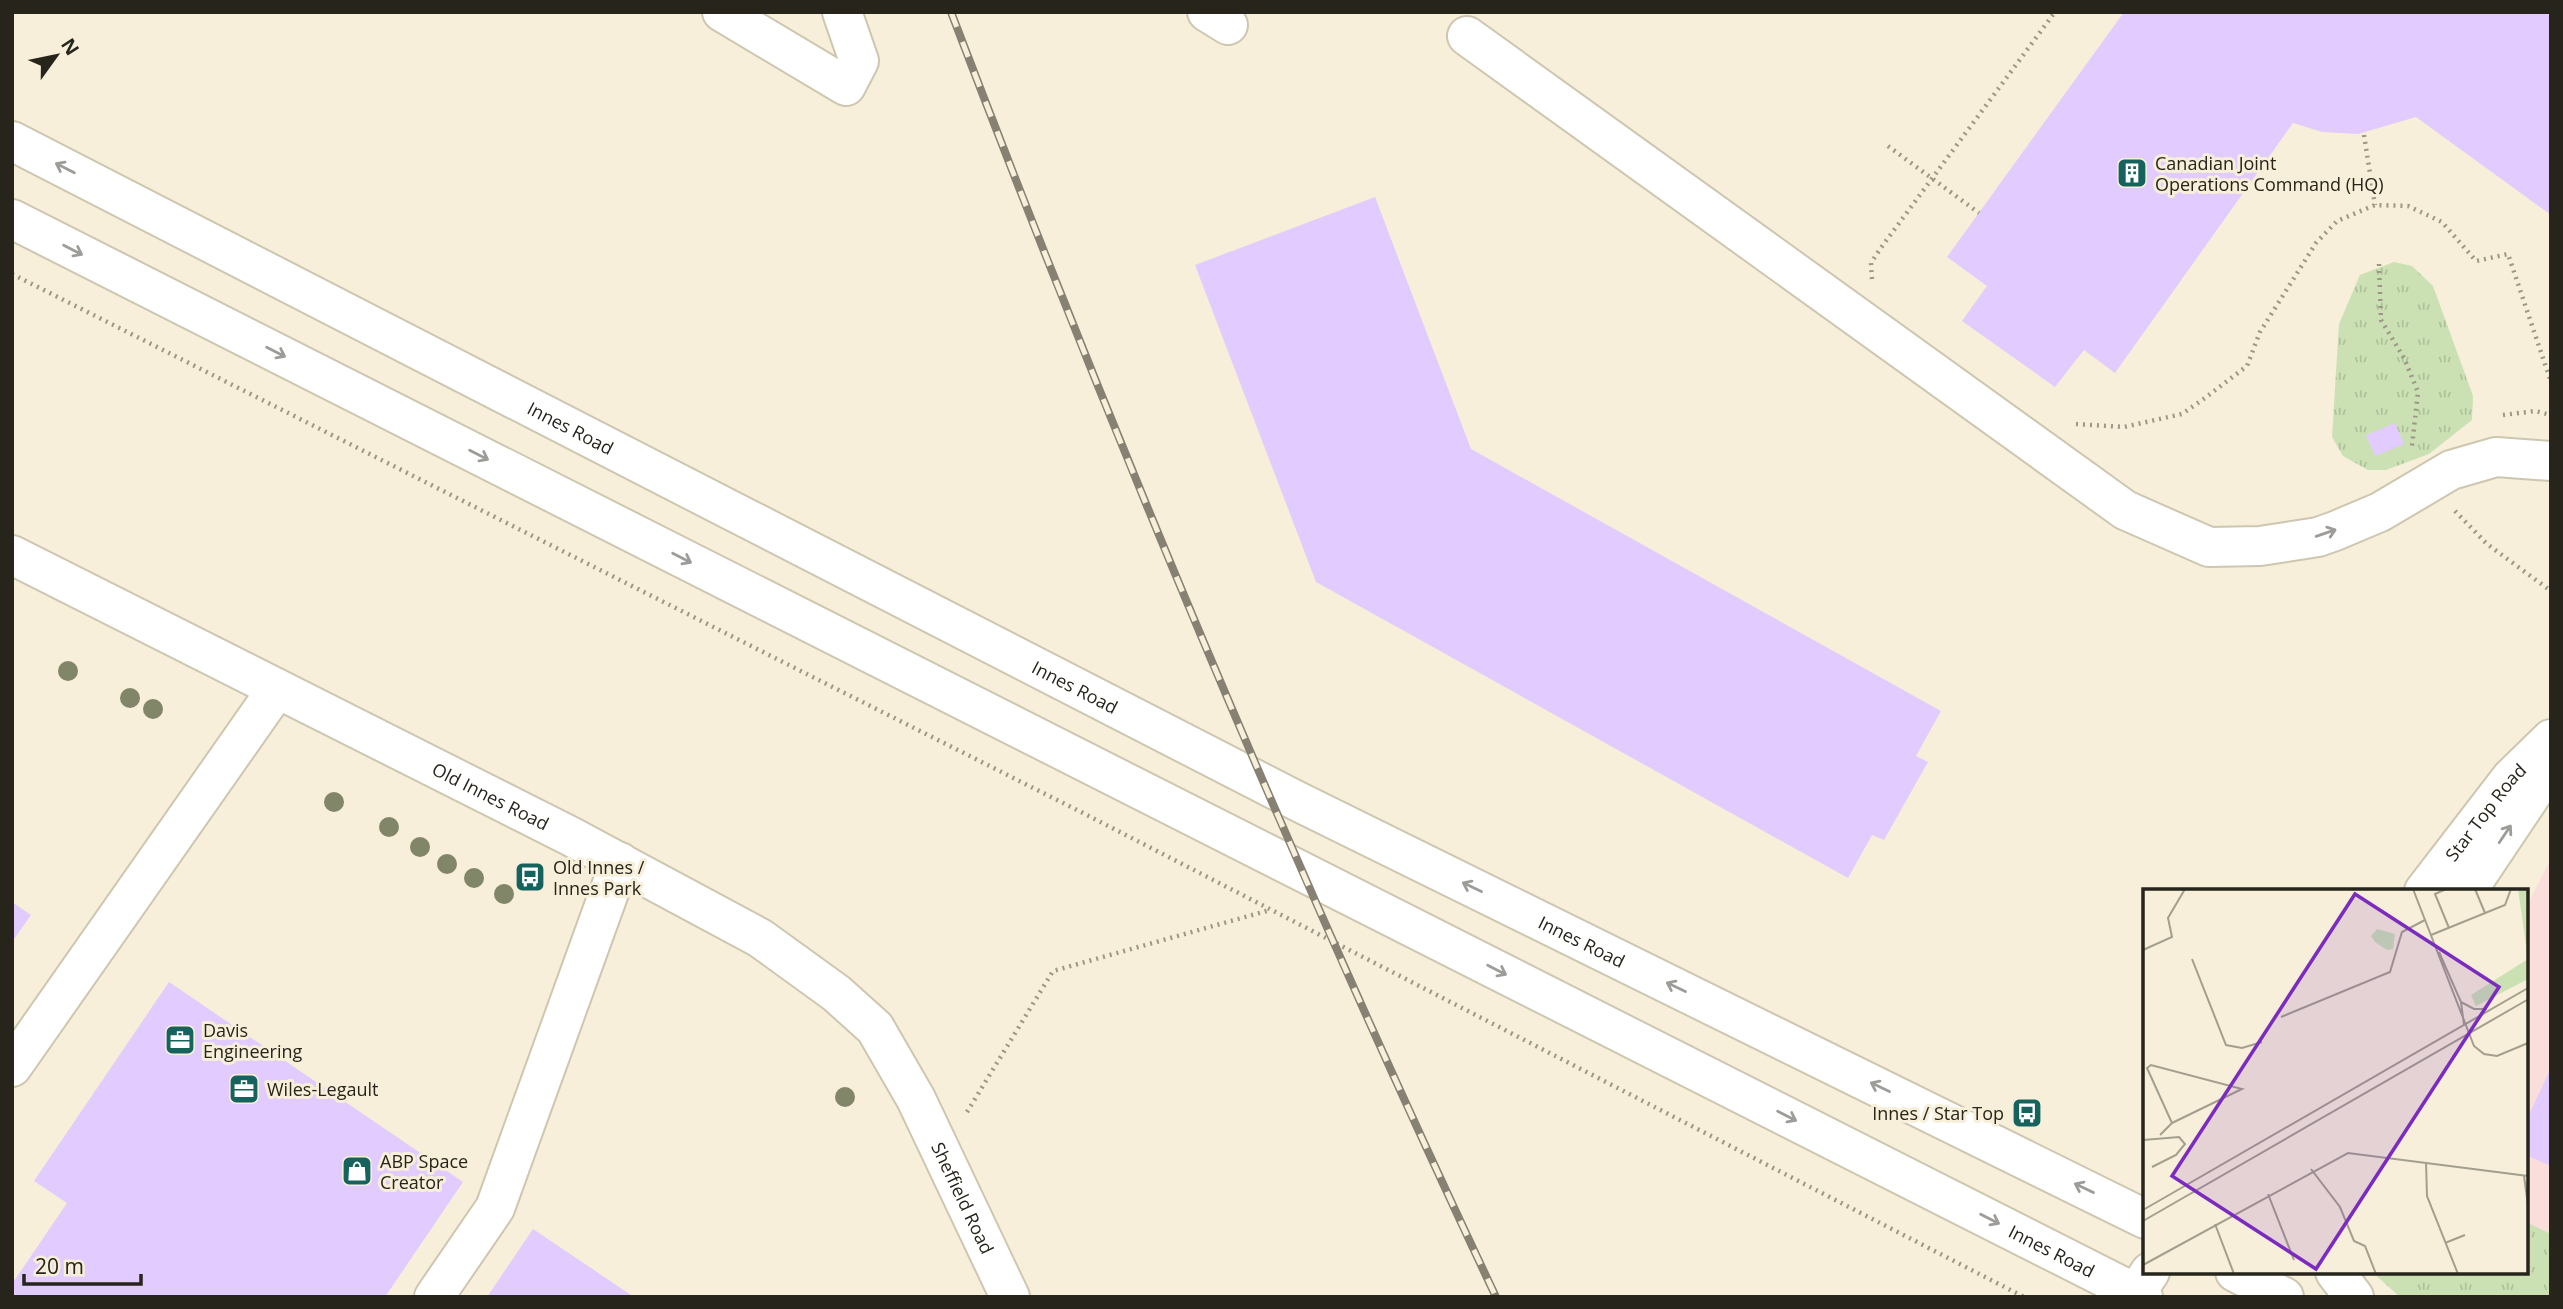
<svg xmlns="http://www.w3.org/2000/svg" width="2563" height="1309" font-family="'Open Sans',sans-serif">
<defs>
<pattern id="grass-tufts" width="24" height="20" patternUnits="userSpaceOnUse" patternTransform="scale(1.75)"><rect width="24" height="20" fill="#cbe1b4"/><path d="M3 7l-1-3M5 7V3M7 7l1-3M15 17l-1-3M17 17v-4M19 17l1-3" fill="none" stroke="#aec19a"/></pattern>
</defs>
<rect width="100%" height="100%" fill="#f7efd9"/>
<path fill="#f9dedc" d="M 2551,858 L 2551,1234 L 2526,1222 L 2526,908 Z"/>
<g fill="url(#grass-tufts)">
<path d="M 2394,262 L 2412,266 L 2433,286 L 2473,396 L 2472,420 L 2429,454 L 2386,470 L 2368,470 L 2343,456 L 2332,437 L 2339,324 L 2360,275 Z"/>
<path d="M 2526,1222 L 2551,1234 L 2551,1297 L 2400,1297 L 2372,1272 L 2526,1272 Z"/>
</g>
<g fill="#e2cbfe">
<path d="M 2124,12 L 2551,12 L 2551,215 L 2416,117 L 2358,134 L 2322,132 L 2293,123 L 2115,373 L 2084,350 L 2055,387 L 1962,321 L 1987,286 L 1947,257 Z"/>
<path d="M 1375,197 L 1471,449 L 1941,711 L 1916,756 L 1928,762 L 1884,840 L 1872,835 L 1848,878 L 1316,582 L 1195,265 Z"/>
<path d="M 2395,423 L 2404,444 L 2375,456 L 2366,435 Z"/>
<path d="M 12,902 L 31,915 L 12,942 Z"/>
<path d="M 169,982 L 463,1182 L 385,1297 L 12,1297 L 12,1284 L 67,1203 L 34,1181 Z"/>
<path d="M 2551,1068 L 2551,1166 L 2526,1155 L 2526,1121 Z"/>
<path d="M 533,1229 L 634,1297 L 487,1297 Z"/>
</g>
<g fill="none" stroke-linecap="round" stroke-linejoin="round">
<g stroke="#cdc6b0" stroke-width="42">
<g id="minor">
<path d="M 722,12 L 846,86 L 859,61 L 842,12"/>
<path d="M 1207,12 L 1228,25"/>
<path d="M 1467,36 L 2125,510 L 2209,547 L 2260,546 L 2318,537 L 2335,531 L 2380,512 L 2451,470 L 2496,457 L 2551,461"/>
<path id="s1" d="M 12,555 L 570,836 L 760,938 L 836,993 L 875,1028 L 916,1099 L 1010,1297"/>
<path id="s2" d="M 2424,891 L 2511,778 L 2551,739"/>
<path d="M 2467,891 L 2534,791 L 2551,749"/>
<path d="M 12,1067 L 277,689"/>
<path d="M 434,1297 L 495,1208 L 620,862"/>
<path d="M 2133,1297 L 2150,1272"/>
</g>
</g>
<g stroke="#cdc6b0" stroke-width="42">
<g id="major">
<path id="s3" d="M 12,141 L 1297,801 L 2145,1219"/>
<path id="s4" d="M 12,219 L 2143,1297"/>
<path d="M 2235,1272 L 2284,1297"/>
<path d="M 2335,1272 L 2354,1297"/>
</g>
</g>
<g stroke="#9c9786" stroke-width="4.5" stroke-dasharray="2 5" stroke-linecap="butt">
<path d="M 2364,135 L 2375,205"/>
<path d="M 1888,146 L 1979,213"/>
<path d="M 2379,264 L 2381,320 L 2404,358 L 2418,392 L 2412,446"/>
<path d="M 12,274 L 1085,814 L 2024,1297"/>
<path d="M 1872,279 L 1871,263 L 1880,249 L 2055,12"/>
<path d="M 2503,415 L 2535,411 L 2551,415"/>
<path d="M 2076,424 L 2124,427 L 2182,414 L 2205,398 L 2247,366 L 2260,332 L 2316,243 L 2337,221 L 2375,205 L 2408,206 L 2442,222 L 2476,261 L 2508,254 L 2551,382"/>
<path d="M 2455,511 L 2487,544 L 2551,591"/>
<path d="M 967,1112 L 1053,971 L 1270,910"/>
</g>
<use href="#minor" stroke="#fff" stroke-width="38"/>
<use href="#major" stroke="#fff" stroke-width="38"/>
<g stroke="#868172" stroke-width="8">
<path id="rail" d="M 951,12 C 1117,447 1297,876 1496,1297"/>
</g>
<use href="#rail" stroke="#f7efd9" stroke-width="5" stroke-dasharray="16" stroke-linecap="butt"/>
</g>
<g fill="#818668">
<circle cx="68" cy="671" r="10"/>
<circle cx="130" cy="698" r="10"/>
<circle cx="153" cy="709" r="10"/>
<circle cx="334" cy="802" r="10"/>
<circle cx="389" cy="827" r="10"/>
<circle cx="420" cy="847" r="10"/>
<circle cx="447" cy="864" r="10"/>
<circle cx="474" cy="878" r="10"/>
<circle cx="504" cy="894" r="10"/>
<circle cx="845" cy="1097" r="10"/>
</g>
<defs><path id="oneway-shaft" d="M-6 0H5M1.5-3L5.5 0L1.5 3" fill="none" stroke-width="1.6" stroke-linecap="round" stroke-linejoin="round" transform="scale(1.75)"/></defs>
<g stroke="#9d9c98">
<use href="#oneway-shaft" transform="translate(65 168) rotate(-153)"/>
<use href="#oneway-shaft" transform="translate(73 250) rotate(27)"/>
<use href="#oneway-shaft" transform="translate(276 352) rotate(27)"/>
<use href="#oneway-shaft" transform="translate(479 455) rotate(27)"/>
<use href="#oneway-shaft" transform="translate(2326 533) rotate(-19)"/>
<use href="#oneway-shaft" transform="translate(682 558) rotate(27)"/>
<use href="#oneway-shaft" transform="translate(2505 834) rotate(-56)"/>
<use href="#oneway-shaft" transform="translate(1472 887) rotate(-154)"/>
<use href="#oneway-shaft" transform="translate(1497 970) rotate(27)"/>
<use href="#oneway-shaft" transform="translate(1676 987) rotate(-154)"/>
<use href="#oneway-shaft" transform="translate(1880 1087) rotate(-154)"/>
<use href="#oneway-shaft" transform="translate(1787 1116) rotate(27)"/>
<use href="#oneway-shaft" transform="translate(2084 1188) rotate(-154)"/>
<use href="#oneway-shaft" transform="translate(1990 1219) rotate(27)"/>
</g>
<defs>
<g id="building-square" transform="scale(1.575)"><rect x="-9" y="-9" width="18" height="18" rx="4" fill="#16635d" stroke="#f7efd9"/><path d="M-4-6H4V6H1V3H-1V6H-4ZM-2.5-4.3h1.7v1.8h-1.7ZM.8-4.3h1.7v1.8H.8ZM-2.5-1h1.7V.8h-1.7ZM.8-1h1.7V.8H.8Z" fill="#fff"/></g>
<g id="bus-square" transform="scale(1.575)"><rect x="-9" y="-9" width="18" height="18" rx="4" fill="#16635d" stroke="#f7efd9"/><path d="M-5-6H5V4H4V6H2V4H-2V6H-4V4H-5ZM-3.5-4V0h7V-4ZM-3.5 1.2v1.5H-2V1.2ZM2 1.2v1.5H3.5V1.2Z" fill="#fff"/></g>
<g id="office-square" transform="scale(1.575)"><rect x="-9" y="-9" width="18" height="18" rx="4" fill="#16635d" stroke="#f7efd9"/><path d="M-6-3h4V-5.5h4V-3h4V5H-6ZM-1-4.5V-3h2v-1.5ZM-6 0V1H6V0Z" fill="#fff"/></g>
<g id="shop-square" transform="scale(1.575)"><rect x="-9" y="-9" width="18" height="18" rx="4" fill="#16635d" stroke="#f7efd9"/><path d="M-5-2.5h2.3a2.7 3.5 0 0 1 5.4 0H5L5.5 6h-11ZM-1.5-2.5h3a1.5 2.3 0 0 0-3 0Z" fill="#fff"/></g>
</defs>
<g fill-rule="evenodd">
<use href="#building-square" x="2132" y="173"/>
<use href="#bus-square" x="530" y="877"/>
<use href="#office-square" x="180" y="1040"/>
<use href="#office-square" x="244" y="1089"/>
<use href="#bus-square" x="2027" y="1113"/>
<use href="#shop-square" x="357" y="1171"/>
</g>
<g text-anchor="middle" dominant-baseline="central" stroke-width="6" stroke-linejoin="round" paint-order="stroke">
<g font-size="18" fill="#26241b" stroke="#f7efd9" text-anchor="start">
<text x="2155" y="163">Canadian Joint<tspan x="2155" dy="21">Operations Command (HQ)</tspan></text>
<text x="553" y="867">Old Innes /<tspan x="553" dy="21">Innes Park</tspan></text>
<text x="203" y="1030">Davis<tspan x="203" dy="21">Engineering</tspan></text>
<text x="267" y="1089">Wiles-Legault</text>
<text x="2004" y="1113" text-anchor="end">Innes / Star Top</text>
<text x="380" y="1161">ABP Space<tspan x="380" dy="21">Creator</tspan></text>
</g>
<g font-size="18" fill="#26241b" stroke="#f7efd9">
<text stroke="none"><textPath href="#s3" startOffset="628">Innes Road</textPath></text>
<text stroke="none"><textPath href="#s3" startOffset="1195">Innes Road</textPath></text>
<text stroke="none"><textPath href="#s1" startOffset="536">Old Innes Road</textPath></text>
<text stroke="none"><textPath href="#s2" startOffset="100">Star Top Road</textPath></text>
<text stroke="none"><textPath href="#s3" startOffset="1762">Innes Road</textPath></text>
<text stroke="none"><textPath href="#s1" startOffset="1178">Sheffield Road</textPath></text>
<text stroke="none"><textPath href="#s4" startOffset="2286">Innes Road</textPath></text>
</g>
</g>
<g transform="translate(2143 889)">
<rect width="385" height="385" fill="#f7efd9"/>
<path d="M 375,0 L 385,0 L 385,90 L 333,117 L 328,106 L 385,70 ZM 234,40 L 252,45 L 250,60 L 244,61 L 232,53 L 228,47 Z" fill="#cbe1b4"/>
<path fill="none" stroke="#a39e8d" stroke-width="2" d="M 270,0 L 331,157 L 341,165 L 354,167 L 385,154M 303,0 L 292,5 L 306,39M 332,0 L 342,24M 288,46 L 362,16 L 368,0M 0,61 L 29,48 L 25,29 L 42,0M 296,63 L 318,113 L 321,136M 49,70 L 83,156 L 99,159 L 119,153M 318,113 L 331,120 L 344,120M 138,128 L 247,83 L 259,43 L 282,31M 17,246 L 29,234 L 4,179 L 8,176 L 99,200 L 29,234M 0,251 L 36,248 L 42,255 L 33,266 L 9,278M 283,273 L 284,307 L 315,385M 168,280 L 197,318 L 211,352 L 222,357 L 233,385M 381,287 L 385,316M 125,305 L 151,371M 0,321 L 385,99M 0,332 L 384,111M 72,335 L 91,385M 302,354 L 322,346M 0,376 L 205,264 L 385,287"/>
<path fill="#7b2cbf" fill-opacity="0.15" stroke="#7b2cbf" stroke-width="3.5" d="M 212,5 L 356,98 L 173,380 L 29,287 Z"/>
<rect width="385" height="385" fill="none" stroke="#26241b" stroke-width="3.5"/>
</g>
<rect width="2563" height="1309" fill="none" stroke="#26241b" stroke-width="28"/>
<g transform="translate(56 56) rotate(57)" stroke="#f7efd9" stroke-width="5" paint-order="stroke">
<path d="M0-5L12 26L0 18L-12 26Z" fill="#26241b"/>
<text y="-10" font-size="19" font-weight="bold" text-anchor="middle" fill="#26241b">N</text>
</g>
<path d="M24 1274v10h117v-10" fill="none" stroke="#26241b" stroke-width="3.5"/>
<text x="35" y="1274" font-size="21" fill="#26241b" stroke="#f7efd9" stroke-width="5" paint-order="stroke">20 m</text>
</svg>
